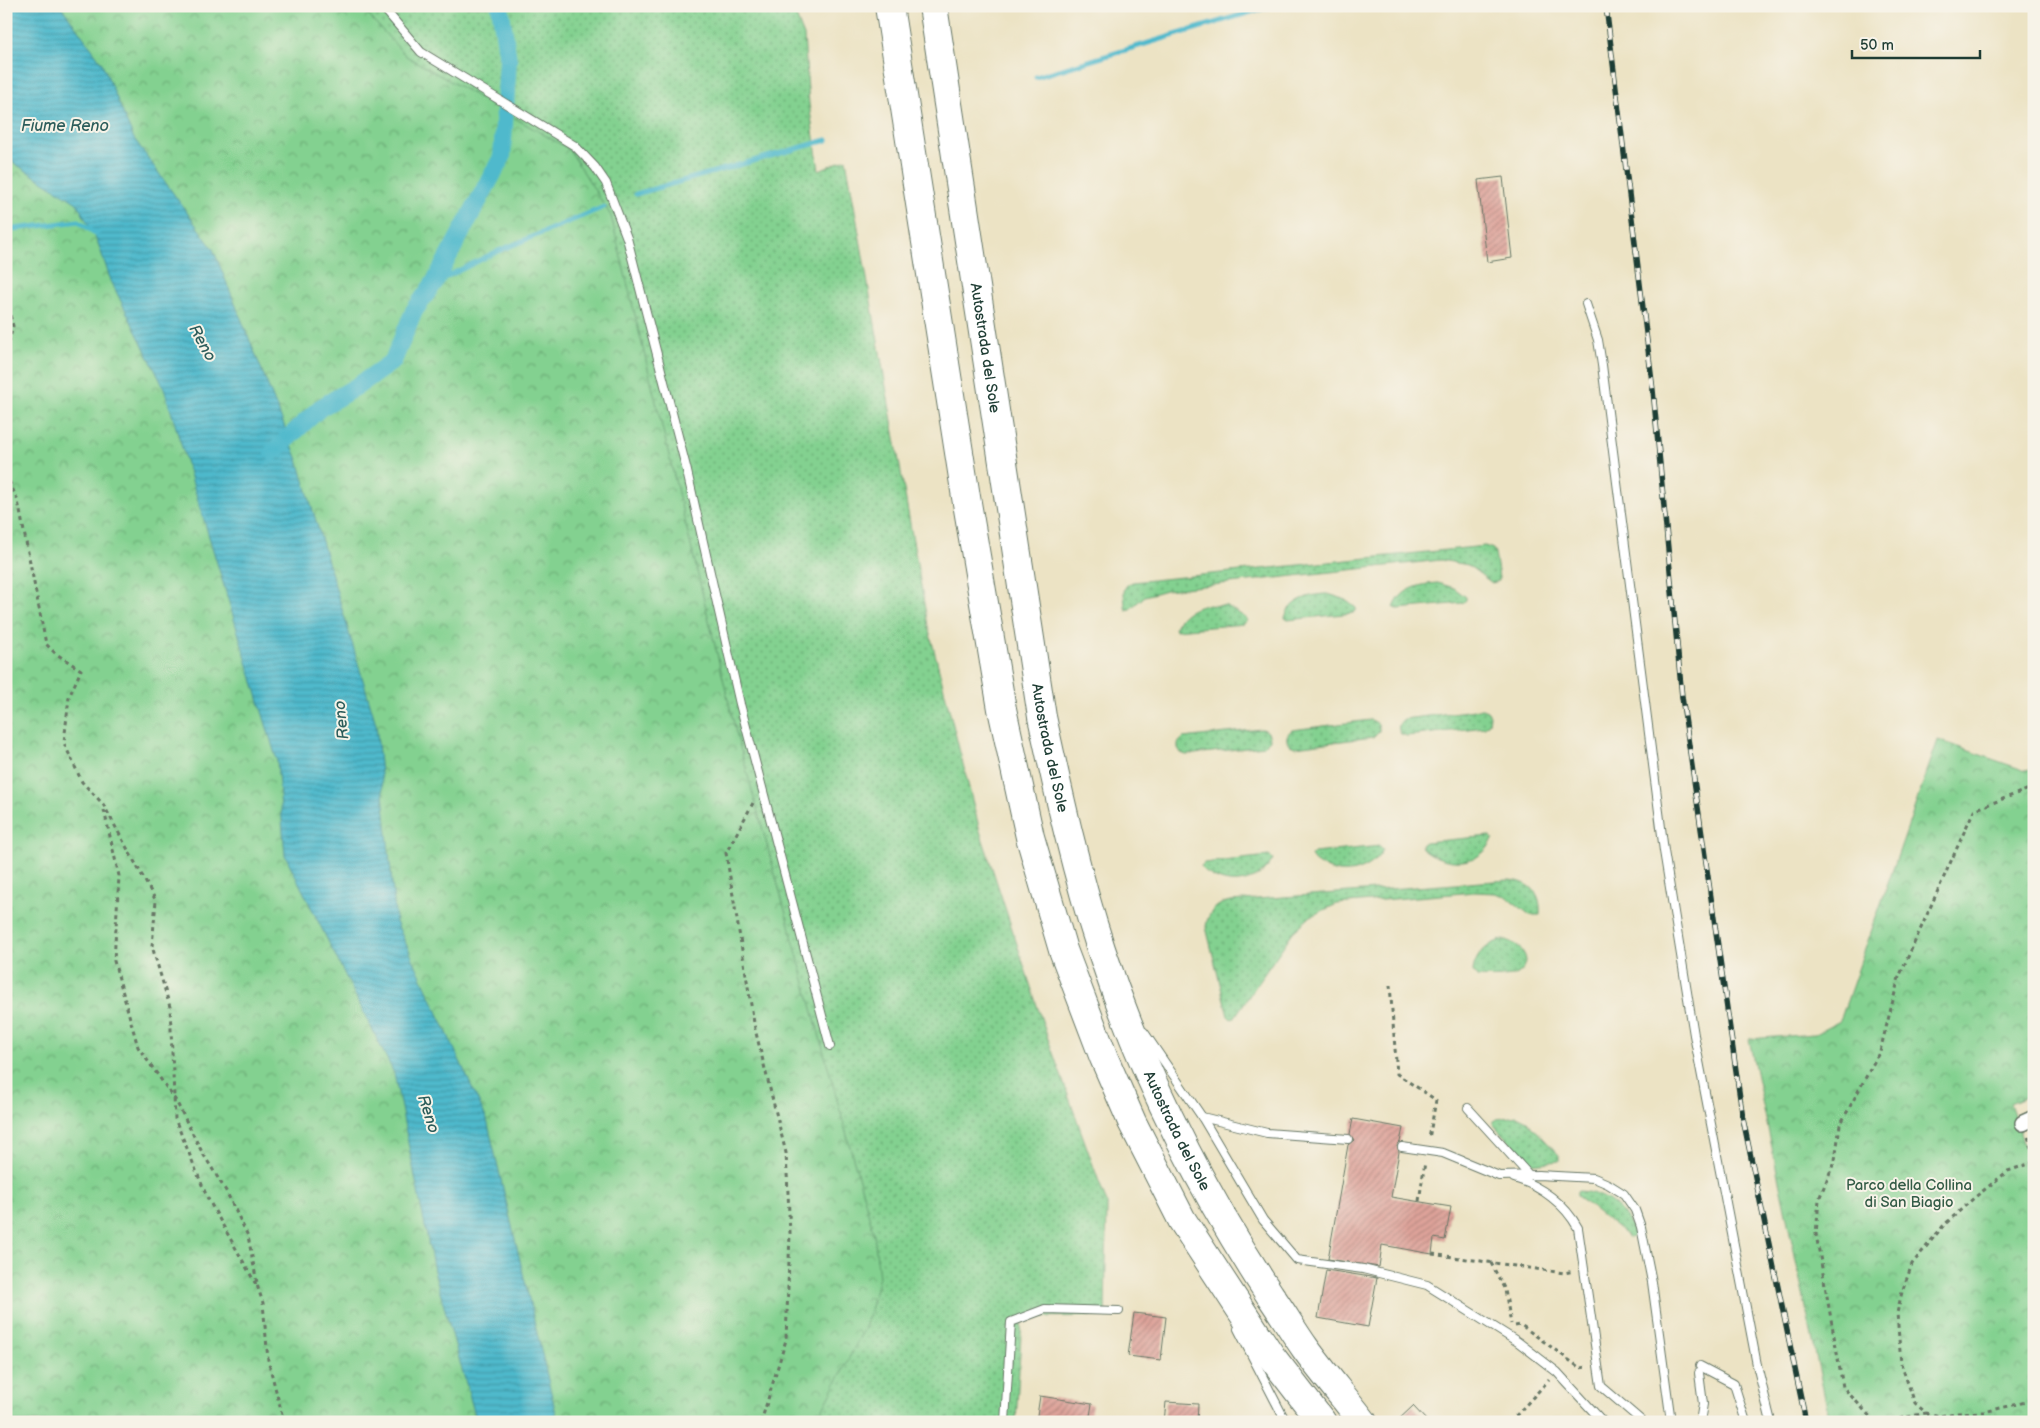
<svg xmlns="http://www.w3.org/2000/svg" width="2040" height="1428" font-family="'Balsamiq Sans',sans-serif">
<defs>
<pattern id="grass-dots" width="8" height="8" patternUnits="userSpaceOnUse" patternTransform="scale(1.25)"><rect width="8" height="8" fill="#83d190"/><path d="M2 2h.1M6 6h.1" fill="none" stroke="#6bab76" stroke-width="1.8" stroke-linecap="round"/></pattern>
<pattern id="park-crowns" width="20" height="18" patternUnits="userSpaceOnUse" patternTransform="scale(1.25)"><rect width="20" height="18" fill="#83d190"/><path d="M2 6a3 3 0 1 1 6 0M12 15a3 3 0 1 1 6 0" fill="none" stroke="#6bab76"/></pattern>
<pattern id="water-rules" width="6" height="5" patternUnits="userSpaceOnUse" patternTransform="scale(1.25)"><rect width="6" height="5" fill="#4fb9cc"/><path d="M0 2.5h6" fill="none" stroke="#4198a6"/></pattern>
<pattern id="building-hatch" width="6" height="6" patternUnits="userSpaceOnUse" patternTransform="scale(1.25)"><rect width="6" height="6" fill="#dea39a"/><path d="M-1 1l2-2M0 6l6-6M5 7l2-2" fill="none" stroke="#b3867e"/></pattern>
</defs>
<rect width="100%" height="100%" fill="#f7f3e8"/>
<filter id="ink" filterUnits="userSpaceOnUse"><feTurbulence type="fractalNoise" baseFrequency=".02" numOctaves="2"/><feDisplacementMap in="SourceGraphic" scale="10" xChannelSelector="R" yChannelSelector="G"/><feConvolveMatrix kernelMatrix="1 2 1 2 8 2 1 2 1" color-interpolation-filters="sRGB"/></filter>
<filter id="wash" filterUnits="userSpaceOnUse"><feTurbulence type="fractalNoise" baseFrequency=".0096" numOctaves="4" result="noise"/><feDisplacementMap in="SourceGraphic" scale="20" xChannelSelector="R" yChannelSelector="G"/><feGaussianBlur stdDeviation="1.12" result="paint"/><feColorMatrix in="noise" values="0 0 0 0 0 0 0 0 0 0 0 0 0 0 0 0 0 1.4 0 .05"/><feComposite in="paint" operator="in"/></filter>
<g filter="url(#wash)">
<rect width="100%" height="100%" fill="#ece3c4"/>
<g fill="url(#grass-dots)" stroke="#518762">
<path d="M 61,6 L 792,6 L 804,36 L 809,104 L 819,170 L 846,159 L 928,626 L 980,831 L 1048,1039 L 1107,1204 L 1105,1316 L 1022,1317 L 1016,1422 L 552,1422 Z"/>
<path d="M 1485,546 L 1493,549 L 1495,553 L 1499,578 L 1499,581 L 1492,583 L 1468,565 L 1441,560 L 1166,590 L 1145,596 L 1130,609 L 1126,610 L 1125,607 C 1125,596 1120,586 1133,582 Z"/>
<path d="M 1438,583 L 1454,588 L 1466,597 L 1466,600 L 1463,603 L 1398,609 L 1394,608 C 1400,589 1420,584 1438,583 Z"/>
<path d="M 1328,594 L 1344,599 L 1356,608 L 1356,611 L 1353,613 L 1288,620 L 1285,618 C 1289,600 1311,594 1328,594 Z"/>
<path d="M 1206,605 L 1227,606 L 1246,618 L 1247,621 L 1244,624 L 1176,630 L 1175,627 C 1181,614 1192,608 1206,605 Z"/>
<path d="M 1482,709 L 1487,711 L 1490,715 L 1489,723 L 1485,727 L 1407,736 L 1401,734 C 1397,729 1398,723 1404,719 Z"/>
<path d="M 1370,720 C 1376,721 1380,725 1379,731 L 1373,737 L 1295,747 L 1290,745 C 1285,740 1286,734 1292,730 Z"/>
<path d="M 1261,729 C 1267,729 1270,734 1270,740 L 1264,746 L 1186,755 L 1181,753 L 1178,748 L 1178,743 L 1183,738 Z"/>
<path d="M 1490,836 L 1493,839 C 1480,868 1444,866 1422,848 L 1421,845 L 1425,842 Z"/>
<path d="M 1380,846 L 1383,849 C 1373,871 1343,879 1322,866 C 1317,863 1313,861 1311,856 L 1314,853 Z"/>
<path d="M 1269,856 L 1273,859 C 1262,881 1233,889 1212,876 C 1207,873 1202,871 1201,866 L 1204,863 Z"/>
<path d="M 1508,880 C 1530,881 1542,892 1540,915 L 1530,915 L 1506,896 L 1495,893 L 1474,892 L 1337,904 L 1311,916 L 1293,932 L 1234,1018 L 1231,1019 L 1228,1016 L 1206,927 C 1207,913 1217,903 1231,901 Z"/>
<path d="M 1504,940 C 1518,942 1536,960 1519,973 C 1514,978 1485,978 1477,977 L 1473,972 C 1474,956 1488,942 1504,940 Z"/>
<path d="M 1517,1116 L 1527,1121 L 1559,1155 L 1559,1161 L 1530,1164 L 1493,1124 L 1493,1121 L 1497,1119 Z"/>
<path d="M 1579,1191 C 1606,1193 1626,1209 1634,1234 L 1633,1237 L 1630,1238 L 1577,1196 L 1577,1192 Z"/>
</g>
<g fill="url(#park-crowns)" stroke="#518762">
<path d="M 6,6 L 360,6 L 406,56 L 569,149 L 611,216 L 737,736 L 874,1234 L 879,1277 L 866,1325 L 816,1422 L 6,1422 Z"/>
<path d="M 1938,740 L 2026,771 L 2034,769 L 2034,871 L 2031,872 L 2034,881 L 2034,1093 L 2010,1103 L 2034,1175 L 2034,1422 L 1830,1422 L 1749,1039 L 1815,1034 L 1840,1021 Z"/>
</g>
<path fill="url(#water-rules)" stroke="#377b80" d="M 6,6 L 61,6 L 102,63 L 133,137 L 213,249 L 298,460 L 376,724 L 396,922 L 487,1120 L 558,1422 L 477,1422 L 434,1271 L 394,1073 L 285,855 L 277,761 L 164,388 L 111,281 L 98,243 L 77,203 L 6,158 Z"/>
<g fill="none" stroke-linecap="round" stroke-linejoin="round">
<g stroke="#4fb9cc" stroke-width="5">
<path d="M 1036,77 L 1271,6"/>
<path d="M 636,194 L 827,140"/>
<path d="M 6,230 L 79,221 L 96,234"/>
<path d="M 434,283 L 496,252 L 604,207"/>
</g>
<path stroke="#4fb9cc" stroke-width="18" d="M 273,452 L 320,408 L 359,385 L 393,361 L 414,311 L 434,283 L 502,157 L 508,60 L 500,6"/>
</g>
<g id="blocks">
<g fill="url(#building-hatch)">
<path d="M 1503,177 L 1512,258 L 1487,262 L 1478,180 Z"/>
<path d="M 1353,1119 L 1403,1128 L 1400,1142 L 1397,1146 L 1399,1152 L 1391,1197 L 1451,1207 L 1445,1240 L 1434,1238 L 1432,1254 L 1382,1245 L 1379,1267 L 1328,1259 L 1348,1145 L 1354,1140 L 1350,1134 Z"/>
<path d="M 1326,1270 L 1377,1278 L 1368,1327 L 1318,1318 Z"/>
<path d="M 1134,1313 L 1166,1317 L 1161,1360 L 1128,1356 Z"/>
<path d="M 1040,1396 L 1092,1404 L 1089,1422 L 1036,1422 Z"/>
<path d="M 1166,1402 L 1198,1404 L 1197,1422 L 1164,1422 Z"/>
<path d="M 1413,1406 L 1428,1422 L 1396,1422 Z"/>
</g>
</g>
</g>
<g filter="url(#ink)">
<use href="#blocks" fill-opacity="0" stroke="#677766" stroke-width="1"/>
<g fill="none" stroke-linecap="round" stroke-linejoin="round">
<g stroke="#677766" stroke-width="10">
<g id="lane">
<path d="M 382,6 L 421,52 L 575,146 L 595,167 L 606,183 L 627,238 L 686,467 L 740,704 L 830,1046"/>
<path d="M 1586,304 L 1598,340 L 1602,365 L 1664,851 L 1694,1035 L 1757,1365 L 1771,1422"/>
<path d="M 1144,1032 L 1202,1117 L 1263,1220 L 1297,1260 L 1363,1269 L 1427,1285 L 1518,1342 L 1557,1372 L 1603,1422"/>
<path d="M 1468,1108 L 1529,1175"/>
<path d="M 1202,1117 L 1267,1133 L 1348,1139"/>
<path d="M 1402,1147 L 1443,1153 L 1499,1176 L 1538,1175 L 1594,1178 L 1608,1184 L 1624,1194 L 1635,1210 L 1641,1227 L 1652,1282 L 1671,1422"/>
<path d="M 1514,1178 C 1541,1186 1565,1204 1578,1228 L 1601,1386 L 1643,1422"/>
<path d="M 1238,1329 L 1286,1422"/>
<path d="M 1700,1366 L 1734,1384 L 1746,1422"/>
<path d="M 1699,1373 L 1703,1404 L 1700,1422"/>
<path d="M 1005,1422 L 1011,1322 L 1045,1309 L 1119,1311"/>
</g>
</g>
<g stroke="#677766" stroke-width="18">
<path id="street" d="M 2023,1123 L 2034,1118"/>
</g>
<g stroke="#677766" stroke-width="30">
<g id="highway">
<path d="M 889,6 L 966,497 L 1002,709 L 1030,837 L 1063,950 L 1104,1058 L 1132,1122 L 1182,1220 L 1271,1356 L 1322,1422"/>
<path id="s1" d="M 933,6 L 1042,717 C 1059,795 1076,873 1101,949 C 1141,1071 1200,1188 1270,1295 C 1282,1312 1293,1331 1305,1348 C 1323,1373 1344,1397 1363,1422"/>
</g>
</g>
<g stroke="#677766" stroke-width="3" stroke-dasharray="4 4" stroke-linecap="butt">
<path d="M 6,300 L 13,326 L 6,353"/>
<path d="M 6,474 L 18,501 L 46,644 L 55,653 L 81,670 L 69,697 L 64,743 L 82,782 L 103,804 L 156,901 L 152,946 L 170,1007 L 175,1119 L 207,1197 L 258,1288"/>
<path d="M 753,803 L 726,853 L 755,1029 L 786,1153 L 790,1233 L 786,1340 L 761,1422"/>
<path d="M 104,810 L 119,876 L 114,961 L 138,1047 L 176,1101 L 202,1152 L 226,1191 L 248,1236 L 258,1288 L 263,1303 L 268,1360 L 284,1422"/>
<path d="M 1390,985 L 1397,1074 L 1436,1100 L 1429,1139"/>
<path d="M 2028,1137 L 2034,1153"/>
<path d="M 2034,1162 L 2008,1171 L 1974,1198 L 1944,1225 L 1912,1264 L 1902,1292 L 1897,1313 L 1901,1364 L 1915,1403 L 1926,1413 L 1940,1416 L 1955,1413 L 1984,1412 L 2034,1400"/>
<path d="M 1419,1201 L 1425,1162"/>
<path d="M 1432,1254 L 1543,1270 L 1564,1273 L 1574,1271"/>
<path d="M 1491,1263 L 1505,1290 L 1511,1324"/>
<path d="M 1515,1326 L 1521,1325 L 1580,1368 L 1587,1367"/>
<path d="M 1940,1416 L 1942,1422"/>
<path d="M 1510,1422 L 1549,1380"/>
<path d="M 1875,1422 L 1843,1387 L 1816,1234 L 1819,1199 L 1835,1160 L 1840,1125 L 1880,1051 L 1899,977 L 1974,810 L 2034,787"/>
<path d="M 1884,1422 L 1926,1413"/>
</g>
<use href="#lane" stroke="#fff" stroke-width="8"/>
<use href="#street" stroke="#fff" stroke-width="15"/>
<use href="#highway" stroke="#fff" stroke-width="28"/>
<g stroke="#1f3d34" stroke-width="5.5">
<path id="rail" d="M 1606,6 L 1653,390 L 1682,697 L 1743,1119 L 1806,1422"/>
</g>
<use href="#rail" stroke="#f7f3e8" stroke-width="4" stroke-dasharray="11" stroke-linecap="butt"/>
</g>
</g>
<g text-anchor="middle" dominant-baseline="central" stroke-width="4" stroke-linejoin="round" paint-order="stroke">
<g font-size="15" fill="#1f3d34" stroke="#f7f3e8">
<text stroke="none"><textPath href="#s1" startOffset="346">Autostrada del Sole</textPath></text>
<text stroke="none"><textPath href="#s1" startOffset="751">Autostrada del Sole</textPath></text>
<text stroke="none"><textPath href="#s1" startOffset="1156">Autostrada del Sole</textPath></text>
</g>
<g font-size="15" fill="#335b46" stroke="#f7f3e8">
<text x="1909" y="1185">Parco della Collina<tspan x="1909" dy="17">di San Biagio</tspan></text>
</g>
<g font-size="16" font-style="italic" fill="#2b5c5a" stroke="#f7f3e8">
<text x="65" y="126">Fiume Reno</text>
<text transform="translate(202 343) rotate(61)">Reno</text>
<text transform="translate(342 720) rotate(-96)">Reno</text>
<text transform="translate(428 1114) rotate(72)">Reno</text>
</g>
</g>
<rect width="2040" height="1428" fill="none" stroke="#f7f3e8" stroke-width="25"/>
<path d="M1852 50v8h128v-8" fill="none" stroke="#1f3d34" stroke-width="2.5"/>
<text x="1860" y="50" font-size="15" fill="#1f3d34" stroke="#f7f3e8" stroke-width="4" paint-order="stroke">50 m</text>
</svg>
